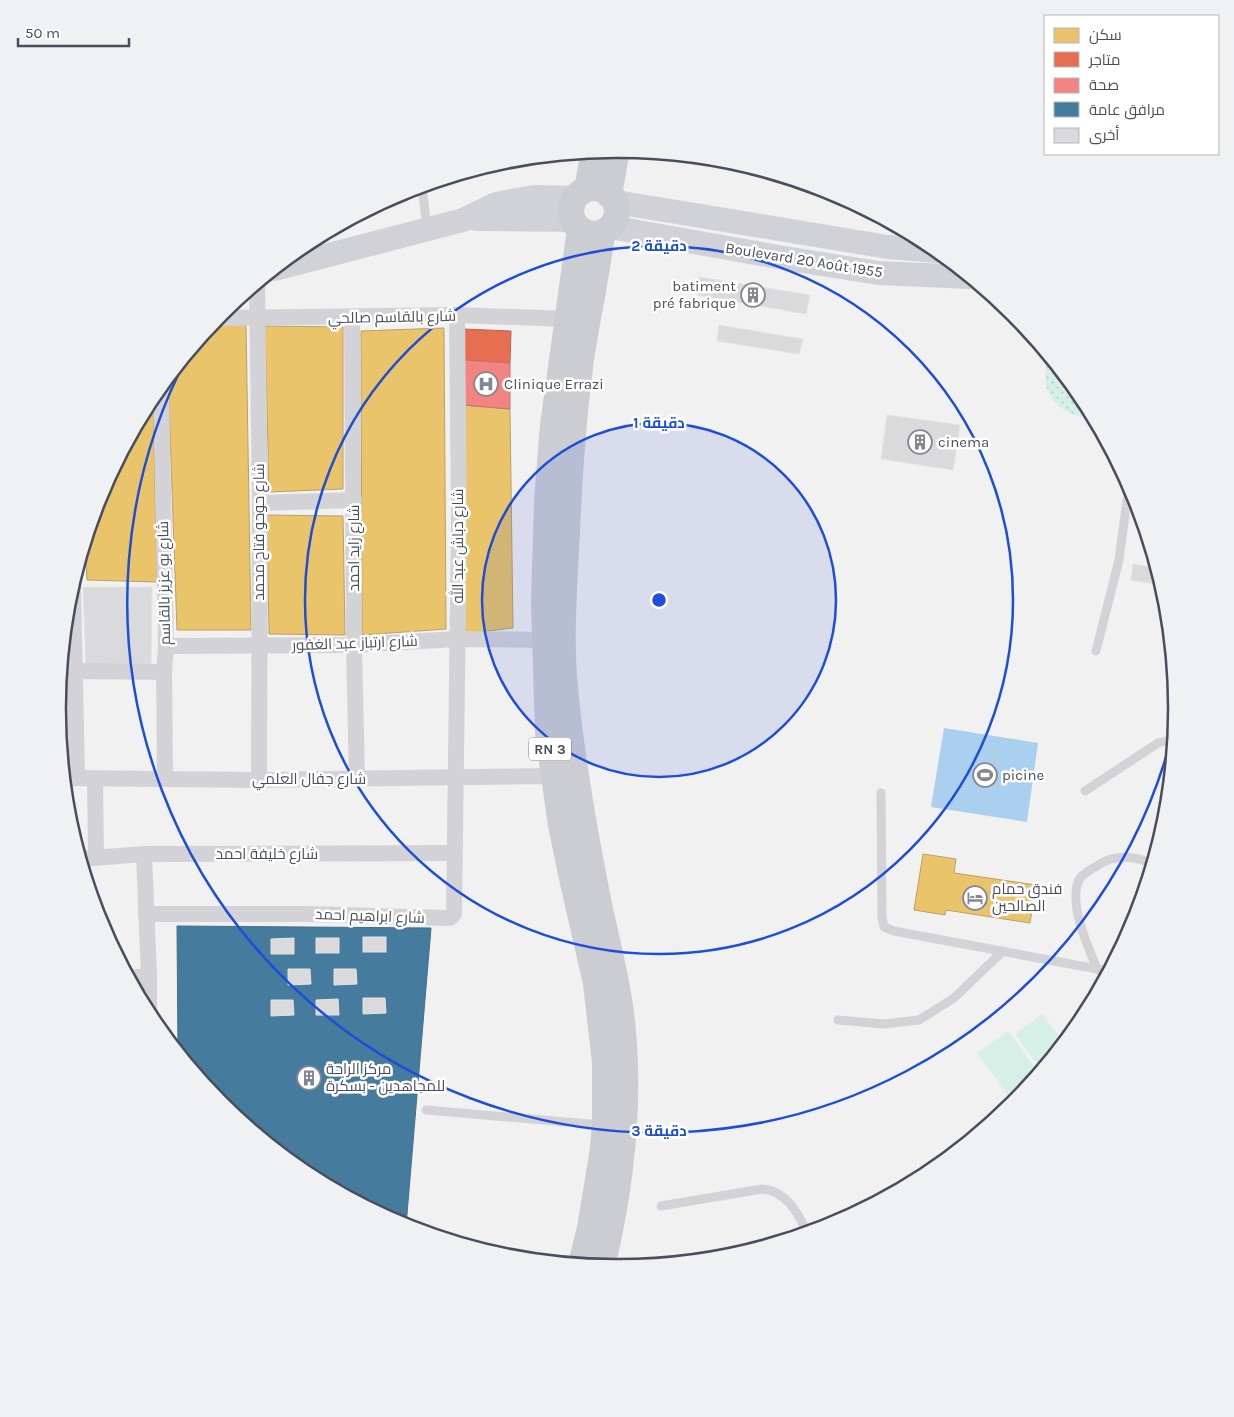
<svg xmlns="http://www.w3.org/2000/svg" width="1234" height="1417" font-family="Karla,Cairo,sans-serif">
<defs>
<pattern id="grass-dots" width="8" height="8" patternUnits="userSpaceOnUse" patternTransform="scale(1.25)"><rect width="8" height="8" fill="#d6f0e7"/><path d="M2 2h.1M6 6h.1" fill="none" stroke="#b9cfc9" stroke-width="1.8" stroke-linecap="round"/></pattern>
</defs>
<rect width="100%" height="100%" fill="#f2f1f1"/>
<path fill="url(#grass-dots)" d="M 1050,358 L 1082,398 L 1093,418 C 1060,418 1034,391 1050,358 Z"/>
<g fill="#d6f0e7">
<path d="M 1042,1014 L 1064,1042 L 1041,1069 L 1015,1034 Z"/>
<path d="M 1008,1031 L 1039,1073 L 1014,1103 L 977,1053 Z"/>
</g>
<path fill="#abcfee" d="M 944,728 L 1038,743 L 1027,822 L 931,807 Z"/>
<g fill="#e9c46a" stroke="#b9a166">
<path d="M 212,324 L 246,325 L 251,630 L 177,630 L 168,377 Z"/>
<path d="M 265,326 L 343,327 L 343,489 L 269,492 Z"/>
<path d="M 444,328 L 446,629 L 362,635 L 361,331 Z"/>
<path d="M 153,396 L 157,582 L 87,580 L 85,543 L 100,494 Z"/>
<path d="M 463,405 L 510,409 L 513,628 L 462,634 Z"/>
<path d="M 267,515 L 343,516 L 345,635 L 269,634 Z"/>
<path d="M 923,854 L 956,859 L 954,873 L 1036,885 L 1030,923 L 946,910 L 945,915 L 914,910 Z"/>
</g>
<path fill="#e76f51" stroke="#b76555" d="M 464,329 L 511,331 L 510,363 L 463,360 Z"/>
<path fill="#f28482" stroke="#bf7477" d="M 463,360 L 510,363 L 510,409 L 463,405 Z"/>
<path fill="#457b9d" stroke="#466e8a" d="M 177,926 L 431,928 L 406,1226 L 306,1174 L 221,1104 L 178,1052 Z"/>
<g fill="#dadadd" stroke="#e3e3e4">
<path d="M 699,277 L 810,295 L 806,314 L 697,295 Z"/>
<path d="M 719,325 L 803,339 L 799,354 L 717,341 Z"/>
<path d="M 887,415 L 960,425 L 953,470 L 881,459 Z"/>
<path d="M 1133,564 L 1156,568 L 1156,584 L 1131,580 Z"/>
<path d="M 83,587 L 152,587 L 151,670 L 86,667 Z"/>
<rect x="363" y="937" width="23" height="15"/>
<path d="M 294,938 L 294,954 L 271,954 L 271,939 Z"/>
<rect x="316" y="938" width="23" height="15"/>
<path d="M 288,969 L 310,969 L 311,984 L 288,985 Z"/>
<path d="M 334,969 L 356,969 L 357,984 L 334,985 Z"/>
<path d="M 363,998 L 385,998 L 386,1013 L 363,1014 Z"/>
<path d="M 338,999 L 339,1015 L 316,1015 L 316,1000 Z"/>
<path d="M 271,1000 L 293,1000 L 294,1015 L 271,1016 Z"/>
</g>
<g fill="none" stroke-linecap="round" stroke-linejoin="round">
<g stroke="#d3d3d7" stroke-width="9">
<path d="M 422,186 L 427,229"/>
<path d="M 1096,651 L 1119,560 L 1129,485"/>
<path d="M 1085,791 L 1158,743 L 1173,739"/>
<path d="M 881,793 L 882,917 L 884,927 L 894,931 L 1108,971"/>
<path d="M 1097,969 C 1088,947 1068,903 1079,880 C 1082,873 1094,868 1100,864 C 1116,854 1136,856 1152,864"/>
<path d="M 838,1020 L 884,1024 L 919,1020 L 954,998 L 1003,951"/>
<path d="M 426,1110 L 602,1125"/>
<path d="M 661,1206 L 762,1189 C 786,1191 798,1212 807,1233"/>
</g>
<g stroke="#d3d3d7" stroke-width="16">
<path d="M 257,283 L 260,503 L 259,780"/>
<path d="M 217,318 L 457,315 L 568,319"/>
<path d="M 352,318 L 354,645 L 357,779"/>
<path d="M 161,387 L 166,646 L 164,672 L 165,778"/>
<path d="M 260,503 L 354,500"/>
<path d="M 73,583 L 77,778"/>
<path d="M 166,646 L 354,645 L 457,639 L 544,640"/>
<path d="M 75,671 L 164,672"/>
<path d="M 64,778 L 259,780 L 554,776"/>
<path d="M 95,778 L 96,857"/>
<path d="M 144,854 L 149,976 L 149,1015"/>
<path d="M 81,859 L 144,854 L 454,853"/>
<path d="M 146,914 L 307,914 L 445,918 L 450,918 L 454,914 L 459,521 L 457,315"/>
<path d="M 129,978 L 149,976"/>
</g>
<g stroke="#d1d2d7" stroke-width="24">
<path d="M 616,202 L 888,247 L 937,251"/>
<path d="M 477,219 L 574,220"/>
<path d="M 610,227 L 778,257 L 878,273 L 969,277"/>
<path d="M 275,269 L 463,220 L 496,204 L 534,197 L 576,198"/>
</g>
<g stroke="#cccdd2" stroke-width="26">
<circle cx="594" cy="211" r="23"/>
<path d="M 587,189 L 594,151"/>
<path d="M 609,195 L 617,149"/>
<path d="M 580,229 L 553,425 L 547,501 L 544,602 L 548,732 L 554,776 L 561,825 L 571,874 L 596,983 L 605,1063 L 605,1125 L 602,1155 L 590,1228 L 581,1264"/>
<path d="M 602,1267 C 621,1187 631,1104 622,1022 C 618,980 606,940 598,899 C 583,824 570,751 564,676 C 561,634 564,591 566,550 C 569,488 572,428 580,367 C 586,322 597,277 602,232"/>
</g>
</g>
<circle cx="659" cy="600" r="177" fill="#1d4ed8" fill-opacity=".12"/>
<g fill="none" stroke="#1d4ed8" stroke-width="2.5">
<circle cx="659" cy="600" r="177"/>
<circle cx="659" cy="600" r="354"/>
<path d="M1174 728A531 531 0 1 1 188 355"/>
</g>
<defs>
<g id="building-ring" transform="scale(1.25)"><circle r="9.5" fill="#fff" stroke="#848791" stroke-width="1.5"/><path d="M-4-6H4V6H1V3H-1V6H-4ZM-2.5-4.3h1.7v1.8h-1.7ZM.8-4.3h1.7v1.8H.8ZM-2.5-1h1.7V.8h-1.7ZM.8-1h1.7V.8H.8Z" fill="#848791"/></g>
<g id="hospital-ring" transform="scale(1.25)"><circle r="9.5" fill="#fff" stroke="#848791" stroke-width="1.5"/><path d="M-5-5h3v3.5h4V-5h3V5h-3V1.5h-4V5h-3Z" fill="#848791"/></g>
<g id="stadium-ring" transform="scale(1.25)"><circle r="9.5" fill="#fff" stroke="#848791" stroke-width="1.5"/><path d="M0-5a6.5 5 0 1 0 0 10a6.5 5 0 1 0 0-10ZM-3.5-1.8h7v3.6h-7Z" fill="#848791"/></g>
<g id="hotel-ring" transform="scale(1.25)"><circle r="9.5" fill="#fff" stroke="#848791" stroke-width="1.5"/><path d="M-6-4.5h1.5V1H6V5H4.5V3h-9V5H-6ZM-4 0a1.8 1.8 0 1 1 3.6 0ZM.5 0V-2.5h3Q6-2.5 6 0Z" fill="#848791"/></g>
</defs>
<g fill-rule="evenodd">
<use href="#building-ring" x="753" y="295"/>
<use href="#hospital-ring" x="486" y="384"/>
<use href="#building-ring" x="920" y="442"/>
<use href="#stadium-ring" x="985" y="775"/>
<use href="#hotel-ring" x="975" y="898"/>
<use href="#building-ring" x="309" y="1078"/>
</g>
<g text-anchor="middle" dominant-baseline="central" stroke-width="5" stroke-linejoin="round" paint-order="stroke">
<rect fill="#fff" stroke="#7f838e" stroke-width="1" x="529" y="737.5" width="42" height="23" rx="4"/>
<g font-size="14" font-weight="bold" fill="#484e5e">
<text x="550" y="749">RN 3</text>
</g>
<g font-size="15" fill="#484e5e" stroke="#fff">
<text transform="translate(804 260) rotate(9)">Boulevard 20 Août 1955</text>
<text transform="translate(392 317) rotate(-1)">شارع بالقاسم صالحي</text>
<text transform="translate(259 532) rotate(-90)">شارع حوحو فتاح محمد</text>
<text transform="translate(458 546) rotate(-90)">شارع دباش عبد الله</text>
<text transform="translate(354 548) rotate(-90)">شارع زايد احمد</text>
<text transform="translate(164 583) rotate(-91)">شارع بو عزيز بالقاسم</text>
<text transform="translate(355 643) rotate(-2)">شارع ارتباز عبد الغفور</text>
<text x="309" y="779">شارع جفال العلمي</text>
<text x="267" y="854">شارع خليفة احمد</text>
<text transform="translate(370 916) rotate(2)">شارع ابراهيم احمد</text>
</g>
<g font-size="15" fill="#484e5e" stroke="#fff" text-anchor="start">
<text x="736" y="286" text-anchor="end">batiment<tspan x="736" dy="17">pré fabrique</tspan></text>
<text x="504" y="384">Clinique Errazi</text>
<text x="938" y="442">cinema</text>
<text x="1002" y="775">picine</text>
<text x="992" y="889">فندق حمام<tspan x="992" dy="17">الصالحين</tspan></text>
<text x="326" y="1069">مركز الراحة<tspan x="326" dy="17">للمجاهدين - بسكرة</tspan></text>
</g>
</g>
<path d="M0 0H1234V1417H0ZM616 158H618A550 550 0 0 1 1168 708V709A550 550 0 0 1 618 1259H616A550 550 0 0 1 66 709V708A550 550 0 0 1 616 158Z" fill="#f0f1f2" fill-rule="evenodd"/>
<path fill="none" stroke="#484e5e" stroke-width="2.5" d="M616 158H618A550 550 0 0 1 1168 708V709A550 550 0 0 1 618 1259H616A550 550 0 0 1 66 709V708A550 550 0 0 1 616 158Z"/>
<circle cx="659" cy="600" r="8" fill="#1d4ed8" stroke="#fff" stroke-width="2.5"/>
<g font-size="15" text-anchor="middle" font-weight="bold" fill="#1d4ed8" stroke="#fff" stroke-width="5" stroke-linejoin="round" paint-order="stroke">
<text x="659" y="251">2 دقيقة</text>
<text x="659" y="428">1 دقيقة</text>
<text x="659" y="1136">3 دقيقة</text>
</g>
<rect x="1044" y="15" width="175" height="140" fill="#ffffff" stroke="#b6b8bf"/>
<rect x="1054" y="28" width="25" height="15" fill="#e9c46a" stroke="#b6b8bf"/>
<text x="1089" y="40" font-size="15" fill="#484e5e">سكن</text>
<rect x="1054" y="52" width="25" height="15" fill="#e76f51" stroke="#b6b8bf"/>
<text x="1089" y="65" font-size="15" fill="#484e5e">متاجر</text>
<rect x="1054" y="78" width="25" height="15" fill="#f28482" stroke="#b6b8bf"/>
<text x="1089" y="90" font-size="15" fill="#484e5e">صحة</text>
<rect x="1054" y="102" width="25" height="15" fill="#457b9d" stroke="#b6b8bf"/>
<text x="1089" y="115" font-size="15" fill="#484e5e">مرافق عامة</text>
<rect x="1054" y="128" width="25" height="15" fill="#dadadd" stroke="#b6b8bf"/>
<text x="1089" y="140" font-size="15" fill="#484e5e">أخرى</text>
<path d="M18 38v8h111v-8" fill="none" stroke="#484e5e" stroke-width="2.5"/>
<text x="25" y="38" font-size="15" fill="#484e5e" stroke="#ffffff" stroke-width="4" paint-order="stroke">50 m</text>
</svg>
